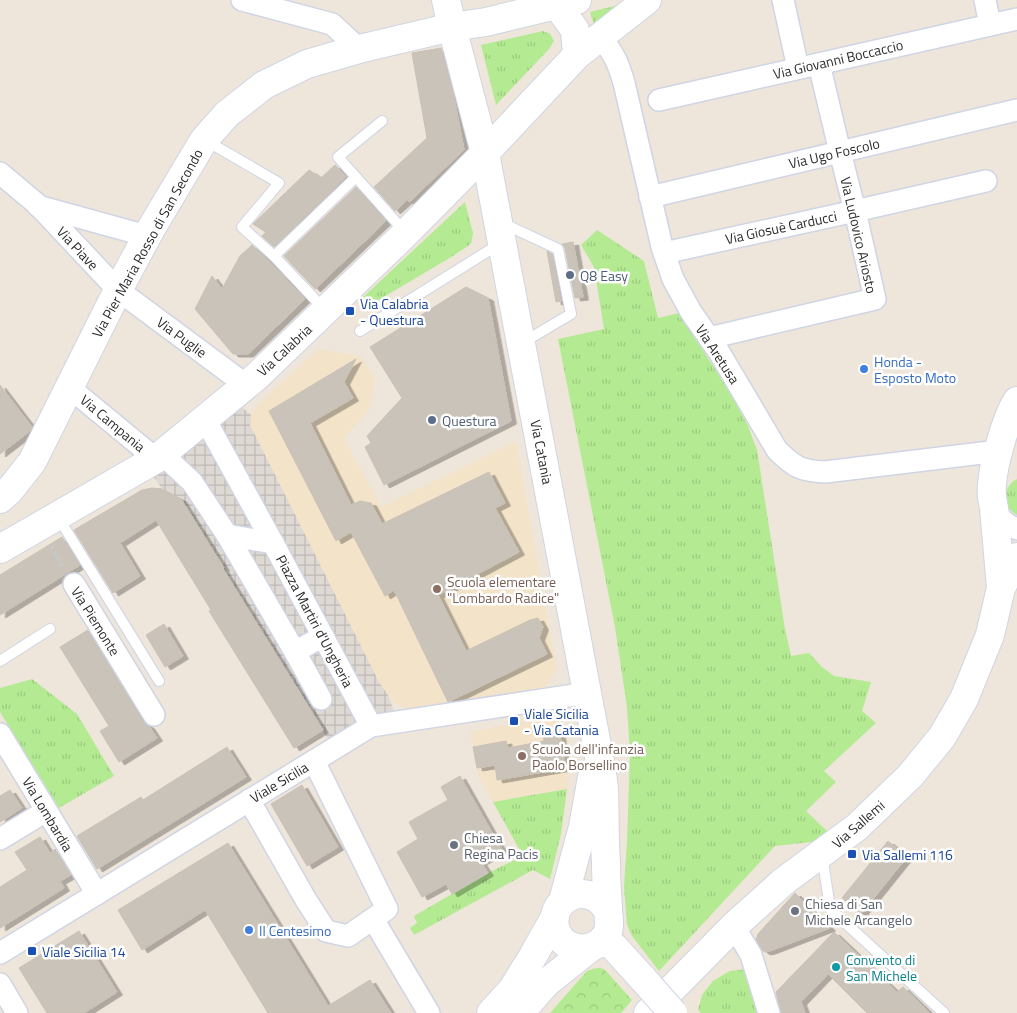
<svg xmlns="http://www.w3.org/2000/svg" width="1017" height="1013" font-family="'Titillium Web',sans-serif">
<defs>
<pattern id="grass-tufts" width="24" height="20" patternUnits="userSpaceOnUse" patternTransform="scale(1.25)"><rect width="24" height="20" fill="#b4eb92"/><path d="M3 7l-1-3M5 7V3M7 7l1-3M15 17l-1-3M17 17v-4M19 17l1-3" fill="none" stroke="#9bca7e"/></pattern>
<pattern id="park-crowns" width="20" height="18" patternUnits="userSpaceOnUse" patternTransform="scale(1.25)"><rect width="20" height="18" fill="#b4eb92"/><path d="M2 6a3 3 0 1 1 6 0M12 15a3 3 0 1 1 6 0" fill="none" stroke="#9bca7e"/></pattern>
<pattern id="plaza-grid" width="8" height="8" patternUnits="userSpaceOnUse" patternTransform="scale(1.25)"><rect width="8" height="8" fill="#ded9d3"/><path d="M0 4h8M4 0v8" fill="none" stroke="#bfbab5"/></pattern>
<filter id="shadow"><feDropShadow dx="5.5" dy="3" stdDeviation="0" flood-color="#0004"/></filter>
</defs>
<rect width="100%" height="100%" fill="#eee5db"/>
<g fill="#f2e3c9">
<path d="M 318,349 L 361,356 L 375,379 L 370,409 L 344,438 L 381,507 L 516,441 L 557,670 L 545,688 L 428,710 L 411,709 L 398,705 L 388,695 L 379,682 L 250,425 L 251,415 L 257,405 Z"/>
<path d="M 553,716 L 566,726 L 570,765 L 567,789 L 493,802 L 478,775 L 470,732 Z"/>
</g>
<g fill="url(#grass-tufts)">
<path d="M 627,3 L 594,25 L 590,12 Z"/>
<path d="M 543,31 L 550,34 L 554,41 L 549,49 L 496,105 L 481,45 Z"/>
<path d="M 465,202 L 473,233 L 471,243 L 468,246 L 448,259 L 365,308 L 360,300 Z"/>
<path d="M 597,230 L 644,261 L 658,318 L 679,313 L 731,394 L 748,426 L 757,450 L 785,629 L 791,656 L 809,653 L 822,667 L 834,676 L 871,682 L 862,711 L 876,723 L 824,771 L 836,782 L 806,811 L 828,832 L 821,841 L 775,846 L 659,971 L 632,936 L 627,925 L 624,886 L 627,842 L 630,754 L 627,707 L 615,627 L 558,339 L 604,329 L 594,267 L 581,245 Z"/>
<path d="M 1017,479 L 1017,515 C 1001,506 1002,487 1017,479 Z"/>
<path d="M 32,679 L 77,714 L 114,776 L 59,808 L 0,712 L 0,688 Z"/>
<path d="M 567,789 L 561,834 L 550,879 L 533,870 L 414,935 L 410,928 L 417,923 L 414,916 L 488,873 L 523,856 L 493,802 Z"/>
<path d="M 747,969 L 761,1013 L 701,1013 L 698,1010 L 702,995 L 713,981 L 730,971 Z"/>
</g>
<path fill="url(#park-crowns)" d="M 599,968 L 604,969 L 632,1000 L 621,1013 L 550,1013 L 587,971 L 592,969 Z"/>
<path fill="url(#plaza-grid)" d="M 231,398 L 251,415 L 250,425 L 379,682 L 388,695 L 398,722 L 334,749 L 181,499 L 162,489 L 146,465 Z"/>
<g fill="#c9c3ba" stroke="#cac1b5" filter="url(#shadow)">
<path d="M 441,48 L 453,92 L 464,150 L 409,202 L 407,200 L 395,211 L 374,187 L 427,138 L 412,53 Z"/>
<path d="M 335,165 L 338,168 L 346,177 L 274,247 L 262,236 L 266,232 L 253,224 L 309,170 L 321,178 Z"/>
<path d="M 356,187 L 386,221 L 315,289 L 284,256 Z"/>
<path d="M 573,242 L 583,297 L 575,298 L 565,248 L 562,244 Z"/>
<path d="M 252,245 L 269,261 L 305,299 L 248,354 L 233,354 L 195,309 L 212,276 L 222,289 L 240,256 Z"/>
<path d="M 547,251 L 552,254 L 561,301 L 556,302 Z"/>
<path d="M 466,287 L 488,298 L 511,421 L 384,485 L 365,447 L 371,443 L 367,436 L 402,398 L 370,347 Z"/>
<path d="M 356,359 L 344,382 L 353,398 L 310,423 L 351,505 L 360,501 L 371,503 L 382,524 L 489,472 L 505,503 L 495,508 L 519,552 L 438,595 L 466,651 L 530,620 L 538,618 L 543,627 L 539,638 L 547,654 L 448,702 L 394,590 L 385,596 L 351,532 L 336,541 L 269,411 Z"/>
<path d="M 0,385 L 32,427 L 30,431 L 0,454 Z"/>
<path d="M 152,488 L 162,489 L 181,499 L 224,568 L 223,569 L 323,730 L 294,748 L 209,611 L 211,610 L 156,520 L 120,543 L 140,576 L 113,593 L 74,530 L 142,490 Z"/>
<path d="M 62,537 L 80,565 L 0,615 L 0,575 Z"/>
<path d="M 164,624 L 183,656 L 165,667 L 146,635 Z"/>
<path d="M 88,630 L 143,722 L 149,726 L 157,738 L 119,762 L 100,731 L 109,726 L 60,647 Z"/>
<path d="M 559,731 L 566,768 L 497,780 L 495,765 L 477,768 L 473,747 L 506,741 L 508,748 L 544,741 L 543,734 Z"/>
<path d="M 227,747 L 246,777 L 97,869 L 77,836 L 141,797 L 143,800 Z"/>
<path d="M 460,776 L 502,850 L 481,862 L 488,873 L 452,894 L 446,884 L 422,897 L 397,852 L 418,839 L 409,822 L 448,800 L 441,787 Z"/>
<path d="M 302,785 L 338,847 L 307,866 L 271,804 Z"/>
<path d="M 10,790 L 22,808 L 0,822 L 0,796 Z"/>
<path d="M 40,837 L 50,853 L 55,849 L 71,875 L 60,881 L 64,888 L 0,928 L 0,887 L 27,870 L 15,852 Z"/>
<path d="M 888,841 L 907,857 L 861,914 L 842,898 Z"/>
<path d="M 228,843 L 328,1006 L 370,980 L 391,1013 L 268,1013 L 205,910 L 142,950 L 118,910 Z"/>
<path d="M 795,893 L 830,928 L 770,951 L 765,952 L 762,950 L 756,940 L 758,934 Z"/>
<path d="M 79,931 L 117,992 L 84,1013 L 47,1013 L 19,968 Z"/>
<path d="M 834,932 L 897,992 L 903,987 L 930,1013 L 867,1013 L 828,974 L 801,1002 L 805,1013 L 781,1013 L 776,992 Z"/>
</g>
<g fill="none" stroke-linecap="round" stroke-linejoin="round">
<g stroke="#d0d5e5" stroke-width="12">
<g id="lane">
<path d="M 382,121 L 338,157 L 404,231"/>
<path d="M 205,140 L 279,183 L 242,227 L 274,256"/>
<path d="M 502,223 L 558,249 L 571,314 L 522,343"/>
<path d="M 324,309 L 274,256 L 356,177"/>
<path d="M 360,331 L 501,243"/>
<path d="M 58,517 L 159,681"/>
<path d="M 0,661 L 50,629"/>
<path d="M 822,854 L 829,902 L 831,910 L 944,1013"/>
</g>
</g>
<g stroke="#d0d5e5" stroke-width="24">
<g id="street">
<path d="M 242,0 L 332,24 L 359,49"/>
<path d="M 783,0 L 798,68"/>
<path d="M 985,0 L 990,25"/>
<path d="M 600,36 C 614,54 618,62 624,83 L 662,247 L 673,279 L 691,312 L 719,352 L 777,450 C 794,467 801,471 825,472 L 990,452 L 998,454"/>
<path d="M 659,100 L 1017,19"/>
<path d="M 0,173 L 38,205 L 118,290 L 246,385"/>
<path d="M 650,197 L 1017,110"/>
<path d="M 38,206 L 147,236"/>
<path d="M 664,253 L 855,211 L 986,181"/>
<path d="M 709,338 L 875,299 L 855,211 L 840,152 L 819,64"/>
<path d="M 70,388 L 156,459"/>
<path d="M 205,419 L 273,543"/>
<path d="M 162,454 L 192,482 L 227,535 L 273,543 L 371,726"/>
<path d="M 994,508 C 1000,519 1006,525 1017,529"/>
<path d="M 227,535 L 295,652 L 323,636"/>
<path d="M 74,584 L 154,715"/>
<path d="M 295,652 L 321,699"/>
<path d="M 0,734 L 97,894"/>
<path d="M 249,800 L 306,900 L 326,931 L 348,936 L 387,909 L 314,761"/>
<path d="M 0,839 L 46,811"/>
<path d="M 373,919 L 429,1013"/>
<path d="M 734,926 L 751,955 L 769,1013"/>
<path d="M 0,953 L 371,726 L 587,693"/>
<path d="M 0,984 L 17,1013"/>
</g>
</g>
<g stroke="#d0d5e5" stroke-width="30">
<g id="secondary">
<path d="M 446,0 L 452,27 L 485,153 L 598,751 C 600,764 603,776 604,789 C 605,813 604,837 606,862 C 606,877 607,892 608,908 C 608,917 611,925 607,934 C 602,944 589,950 578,948 C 569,947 561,941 557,933 C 543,901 588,876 608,911"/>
<path d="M 557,5 L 575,30 L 577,55"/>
<path d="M 0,499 L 9,491 L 32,462 L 118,290 L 152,227 L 204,140 L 227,114 L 264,85 L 307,64 L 359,49 L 452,27 L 486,22 L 577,0"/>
<path d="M 0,549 L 156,459 L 256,377 L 406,233 L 485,153 L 577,55 L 647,0"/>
<path d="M 1001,588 L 994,508 C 992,500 991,493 992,485 C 993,465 1006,418 1017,401"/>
<path d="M 563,901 L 583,827 L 592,777"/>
<path d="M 603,939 L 614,947 L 644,980"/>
<path d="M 491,1013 L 512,990 L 533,956 L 555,917"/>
<path d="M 520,1013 L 546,983 L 590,948"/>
<path d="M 648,1013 L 734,926 L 784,881 L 857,827 L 910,776 L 942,737 L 964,699 L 990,635 L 1001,588 L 1017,557"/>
</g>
</g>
<path stroke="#c8c8c8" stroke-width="3" stroke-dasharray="4 2.5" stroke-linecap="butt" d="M 51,546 L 64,569"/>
<use href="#lane" stroke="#fff" stroke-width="10"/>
<use href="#street" stroke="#fff" stroke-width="21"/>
<use href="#secondary" stroke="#fff" stroke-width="28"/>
<g stroke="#d0d5e5" stroke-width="30" stroke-linecap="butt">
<path id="secondary-bridge" d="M 644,980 L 673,1013"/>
</g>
<use href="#secondary-bridge" stroke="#fff" stroke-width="28"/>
</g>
<g fill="#5c6f8a" stroke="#fff" stroke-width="2">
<circle cx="570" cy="275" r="5"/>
<circle cx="432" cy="420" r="5"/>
</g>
<g fill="#1a4fb4" stroke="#fff" stroke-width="2">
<rect x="345" y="306" width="10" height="10" rx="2.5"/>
<rect x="509" y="716" width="10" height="10" rx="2.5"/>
<rect x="847" y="849" width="10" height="10" rx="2.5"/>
<rect x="27" y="946" width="10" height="10" rx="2.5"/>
</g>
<g fill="#3f7fe0" stroke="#fff" stroke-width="2">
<circle cx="864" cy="369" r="5"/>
<circle cx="249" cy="930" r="5"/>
</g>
<g fill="#8d6e63" stroke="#fff" stroke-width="2">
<circle cx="437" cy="589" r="5"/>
<circle cx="522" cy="756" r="5"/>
</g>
<g fill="#6b7280" stroke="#fff" stroke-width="2">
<circle cx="454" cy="845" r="5"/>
<circle cx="795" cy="911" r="5"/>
</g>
<circle fill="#0f9aa8" stroke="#fff" stroke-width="2" cx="836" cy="967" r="5"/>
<g text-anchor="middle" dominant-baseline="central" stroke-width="5" stroke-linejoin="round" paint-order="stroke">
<g font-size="14" fill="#2b2b2b" stroke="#fff">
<text transform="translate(838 59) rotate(-13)">Via Giovanni Boccaccio</text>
<text transform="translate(834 153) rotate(-13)">Via Ugo Foscolo</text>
<text transform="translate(781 227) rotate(-12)">Via Giosuè Carducci</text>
<text transform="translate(859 235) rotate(77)">Via Ludovico Ariosto</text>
<text transform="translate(147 243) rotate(-61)">Via Pier Maria Rosso di San Secondo</text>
<text transform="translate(78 248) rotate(47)">Via Piave</text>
<text transform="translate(182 337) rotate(36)">Via Puglie</text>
<text transform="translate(284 350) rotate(-43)">Via Calabria</text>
<text transform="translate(718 354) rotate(57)">Via Aretusa</text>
<text transform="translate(113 423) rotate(40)">Via Campania</text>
<text transform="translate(542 452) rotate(79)">Via Catania</text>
<text transform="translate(96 621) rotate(58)">Via Piemonte</text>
<text transform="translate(315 621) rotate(62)">Piazza Martiri d'Ungheria</text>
<text transform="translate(279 782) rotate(-31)">Viale Sicilia</text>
<text transform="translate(48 814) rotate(59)">Via Lombardia</text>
<text transform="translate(858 824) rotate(-41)">Via Sallemi</text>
</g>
<g font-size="14" fill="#4e5e75" stroke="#fff" text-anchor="start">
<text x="580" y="275">Q8 Easy</text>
<text x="442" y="420">Questura</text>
</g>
<g font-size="14" fill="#164399" stroke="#fff" text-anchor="start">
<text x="360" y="303">Via Calabria<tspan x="360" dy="16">- Questura</tspan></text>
<text x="524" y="713">Viale Sicilia<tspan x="524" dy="16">- Via Catania</tspan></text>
<text x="862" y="854">Via Sallemi 116</text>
<text x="42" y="951">Viale Sicilia 14</text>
</g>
<g font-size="14" fill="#366cbe" stroke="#fff" text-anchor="start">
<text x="874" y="361">Honda -<tspan x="874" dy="16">Esposto Moto</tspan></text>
<text x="259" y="930">Il Centesimo</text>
</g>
<g font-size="14" fill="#785e54" stroke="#fff" text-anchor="start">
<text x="447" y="581">Scuola elementare<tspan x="447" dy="16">"Lombardo Radice"</tspan></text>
<text x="532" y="748">Scuola dell'infanzia<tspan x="532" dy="16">Paolo Borsellino</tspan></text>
</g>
<g font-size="14" fill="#5b616d" stroke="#fff" text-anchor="start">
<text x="464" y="837">Chiesa<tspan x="464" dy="16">Regina Pacis</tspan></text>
<text x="805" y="903">Chiesa di San<tspan x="805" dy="16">Michele Arcangelo</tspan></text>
</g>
<g font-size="14" fill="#0d838f" stroke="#fff" text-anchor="start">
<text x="846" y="959">Convento di<tspan x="846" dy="16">San Michele</tspan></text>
</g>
</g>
</svg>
